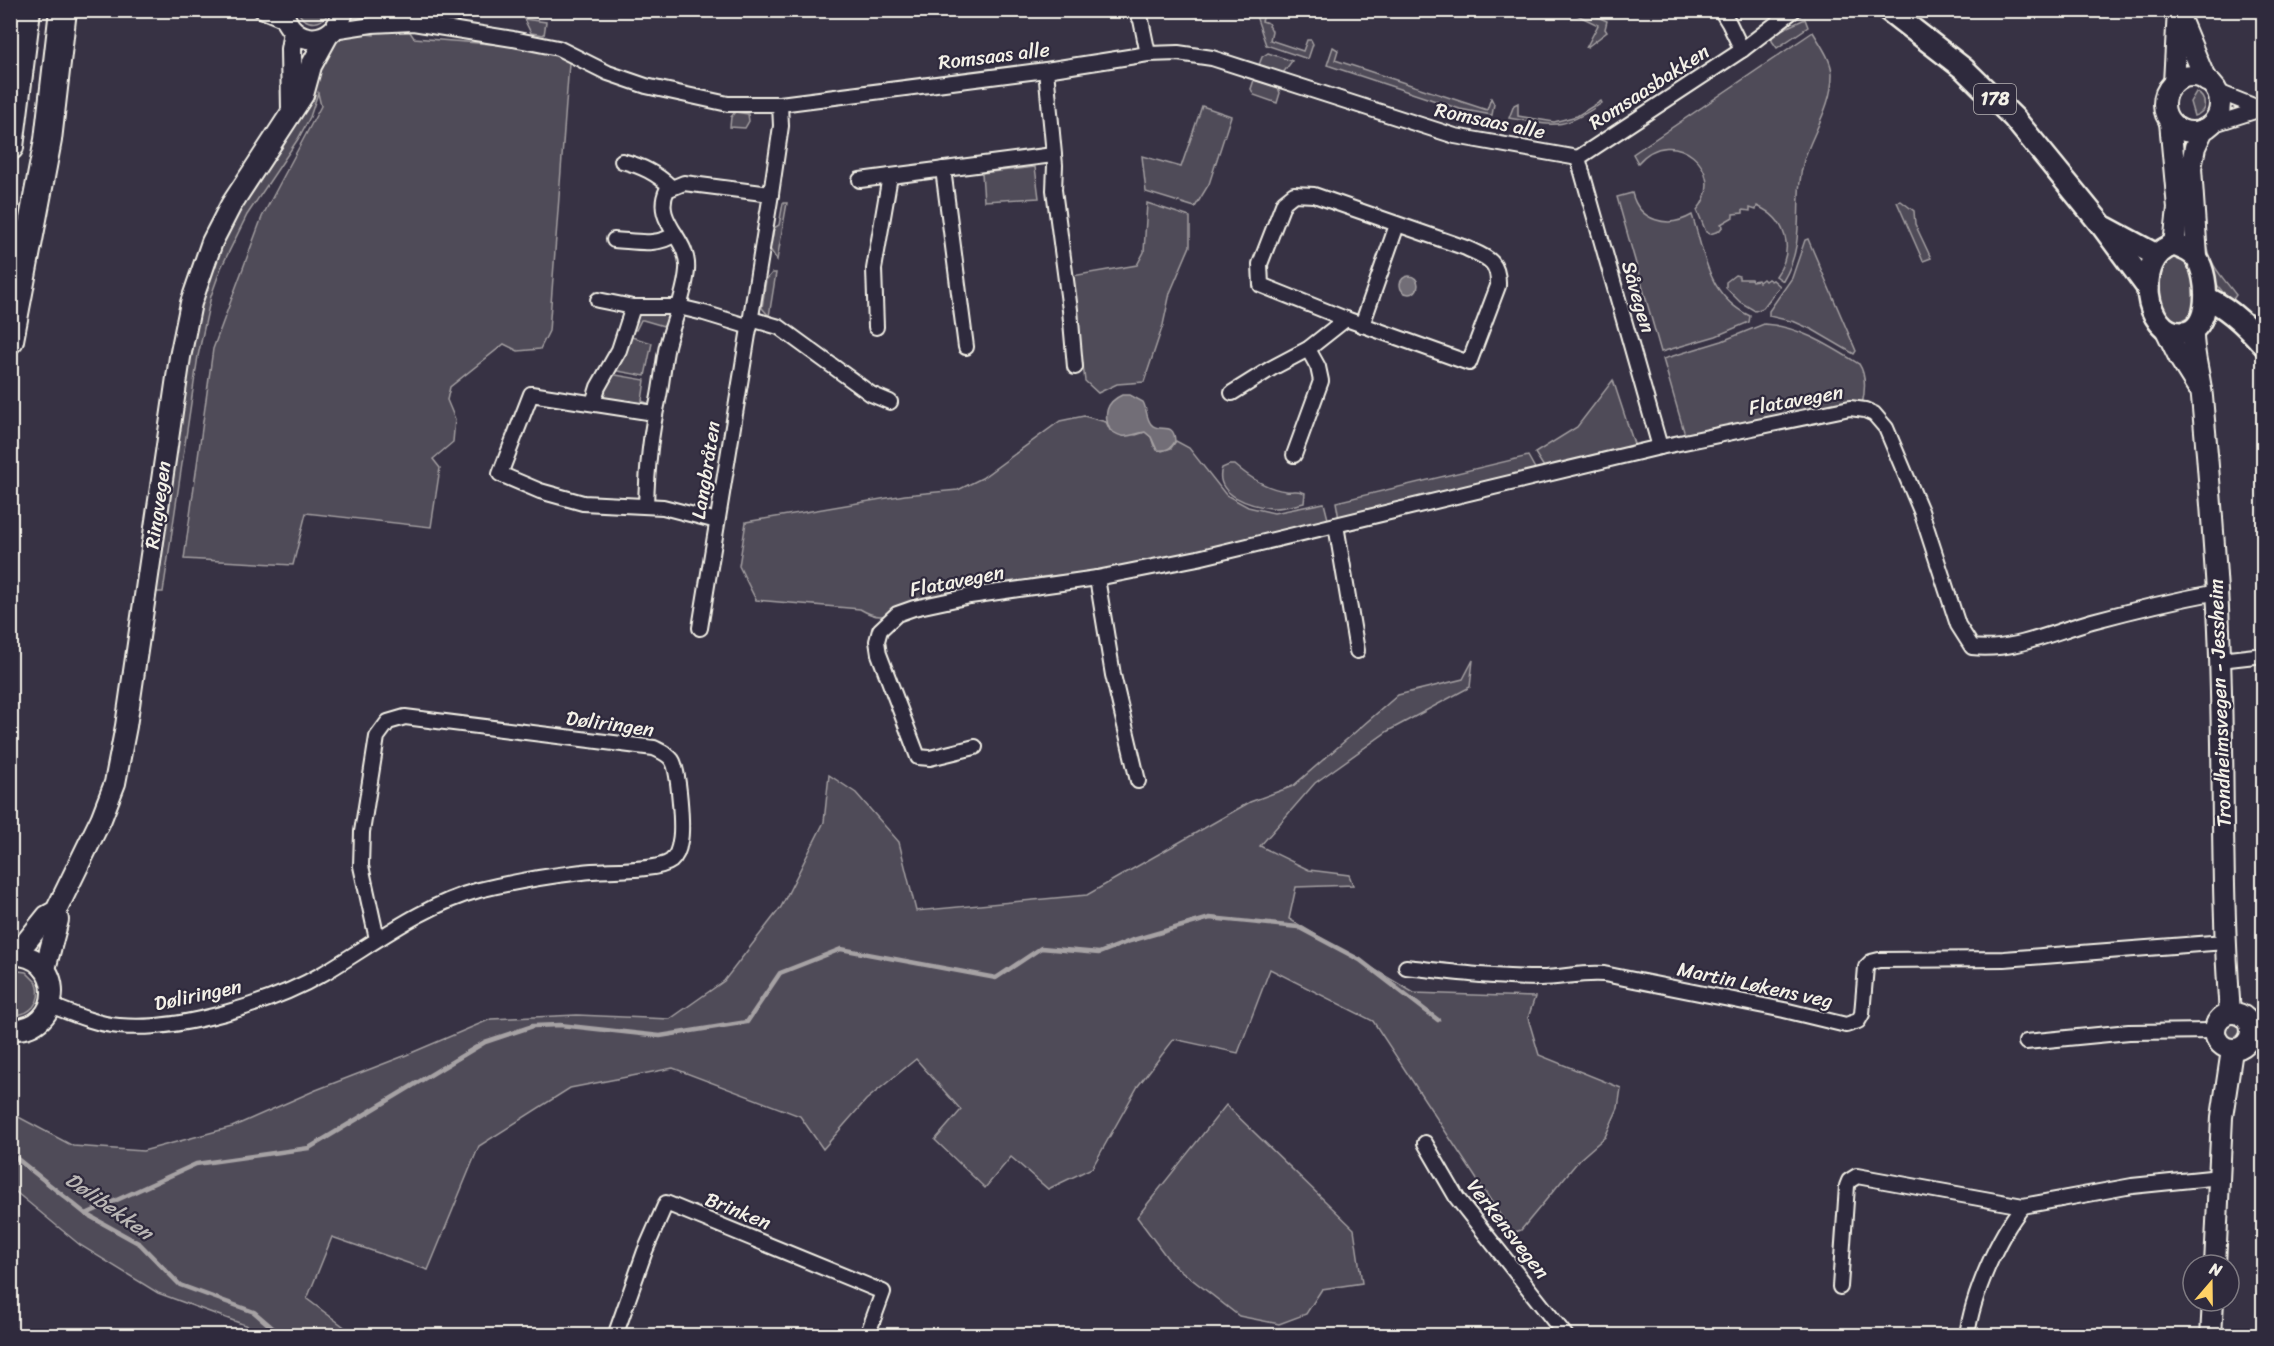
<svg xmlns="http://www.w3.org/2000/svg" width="2274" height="1346" font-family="Sriracha,sans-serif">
<rect width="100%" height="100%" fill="#373244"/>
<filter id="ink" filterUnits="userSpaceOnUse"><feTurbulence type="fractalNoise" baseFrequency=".0167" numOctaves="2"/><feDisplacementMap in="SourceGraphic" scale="12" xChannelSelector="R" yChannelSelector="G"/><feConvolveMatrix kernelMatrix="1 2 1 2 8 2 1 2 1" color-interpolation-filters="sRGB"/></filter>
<g filter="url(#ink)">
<g fill="#504b59" stroke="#a29ea0" stroke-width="1.5">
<path d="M 297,11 L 297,10 L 330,11 C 324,22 314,26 303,19 Z"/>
<path d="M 1569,11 L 1584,11 L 1607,21 L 1605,29 L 1607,32 L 1586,48 L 1598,25 Z"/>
<path d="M 1255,13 L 1264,16 L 1262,21 L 1268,23 L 1272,31 L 1270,40 L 1303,51 L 1307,40 L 1311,40 L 1313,44 L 1308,59 L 1266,45 Z"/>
<path d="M 524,19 L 546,22 L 544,35 L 531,33 Z"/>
<path d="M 1805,19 L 1808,27 L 1777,48 L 1772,41 L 1772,34 Z"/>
<path d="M 374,30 L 410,32 L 414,38 L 570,50 L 549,331 L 540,349 L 518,351 L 504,344 L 450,387 L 447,400 L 455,419 L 453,442 L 433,459 L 440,468 L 431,527 L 306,513 L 293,565 L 184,559 L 213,349 L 262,217 L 321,106 L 318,93 L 310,117 L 298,139 L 247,215 L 221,268 L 211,296 L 198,356 L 163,592 L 156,592 L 192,344 L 203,296 L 224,239 L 235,220 L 256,184 L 283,146 L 301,114 L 314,73 L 305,31 L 366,31 L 367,34 L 374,35 Z"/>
<path d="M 1813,32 C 1820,44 1831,59 1832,73 C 1833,104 1813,132 1804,160 C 1792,202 1808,240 1783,281 L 1776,276 C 1795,250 1787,219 1757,206 L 1756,210 L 1750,208 L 1750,211 L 1743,210 L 1743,213 L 1733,214 L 1733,217 L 1721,224 L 1723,226 L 1719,231 L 1710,234 L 1706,232 L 1697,210 C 1730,171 1673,122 1638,163 L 1633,154 Z"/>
<path d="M 1333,47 L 1338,50 L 1335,60 L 1487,110 L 1491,98 L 1494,104 L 1492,115 L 1460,109 L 1327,65 Z"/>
<path d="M 1268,53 L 1292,61 L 1283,73 L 1259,65 L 1262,57 Z"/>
<path d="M 1254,80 L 1278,87 L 1280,93 L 1277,103 L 1254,95 L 1251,89 Z"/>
<path d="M 2196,92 C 2207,98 2208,112 2194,116 L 2190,102 Z"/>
<path d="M 1601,101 L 1602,103 C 1561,131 1555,126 1509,118 L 1514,105 L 1518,103 L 1518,116 L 1554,122 L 1577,116 Z"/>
<path d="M 1202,106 L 1231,116 L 1209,184 L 1195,207 L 1146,192 L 1142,156 L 1181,167 Z"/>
<path d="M 735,112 L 748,114 L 749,121 L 745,128 L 730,127 L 731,117 Z"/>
<path d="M 1035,167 L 1039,198 L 984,201 L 982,173 Z"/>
<path d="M 1632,193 C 1639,221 1668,229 1692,215 C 1705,255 1707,295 1750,316 L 1749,322 L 1716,336 L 1661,352 L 1617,197 Z"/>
<path d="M 1901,201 L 1914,211 L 1915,224 L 1931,258 L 1923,261 L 1897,202 Z"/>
<path d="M 783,203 L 787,203 L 777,260 L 770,249 L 774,228 L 779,225 Z"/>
<path d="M 1147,203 L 1190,217 L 1190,246 L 1170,293 L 1163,325 L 1144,382 L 1117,384 L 1098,393 L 1085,381 L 1072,276 L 1137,265 L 1144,252 Z"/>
<path d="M 2205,230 C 2209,267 2215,267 2236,295 L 2232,301 C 2209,282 2204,258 2205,230 Z"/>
<path d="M 1808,239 L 1856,351 L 1854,354 L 1813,330 L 1795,322 L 1769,316 L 1769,311 L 1792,278 L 1805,240 Z"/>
<path d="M 2173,258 L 2186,260 L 2198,283 L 2193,315 L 2180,321 C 2153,317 2156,284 2162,264 Z"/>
<path d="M 772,273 L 776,273 L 769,316 L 762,308 L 766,280 Z"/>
<path d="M 1735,275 L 1739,276 L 1739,279 L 1751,279 L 1752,281 L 1758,280 L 1759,282 L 1763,279 L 1765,281 L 1768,279 L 1771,281 L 1773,280 L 1780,286 L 1763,308 L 1755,311 L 1740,302 L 1726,288 L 1726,282 Z"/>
<path d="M 638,312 L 671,313 L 667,327 L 643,320 L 641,320 L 636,330 L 631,328 Z"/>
<path d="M 1764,324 C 1799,326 1830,346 1859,364 C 1867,376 1865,392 1862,405 L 1685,435 L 1663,359 L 1722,341 Z"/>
<path d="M 628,336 L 652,343 L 645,376 L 612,370 Z"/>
<path d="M 610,374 L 645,380 L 642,401 L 650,404 L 649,406 L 604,401 L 600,391 Z"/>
<path d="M 1613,380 L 1636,450 L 1547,472 L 1535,453 L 1577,427 Z"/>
<path d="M 1084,416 L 1106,422 L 1110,430 L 1136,435 L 1145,432 L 1151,437 L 1154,446 L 1162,451 L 1171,448 L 1176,441 L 1189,448 L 1226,495 L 1248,507 L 1274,513 L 1324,503 L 1329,523 L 1181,557 L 1103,571 L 1041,577 L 900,608 C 886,619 875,618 860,609 L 756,600 L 739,566 L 746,522 L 905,495 L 958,490 L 982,478 L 1060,421 Z"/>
<path d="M 1528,456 L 1538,474 L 1339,519 L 1336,502 Z"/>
<path d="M 1229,465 L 1235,465 C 1249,477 1268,489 1286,491 C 1294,492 1298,489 1305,493 L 1304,503 C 1294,505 1282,509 1272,508 C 1251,506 1213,495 1222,468 Z"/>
<path d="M 1473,660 L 1470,687 L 1388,731 L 1315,783 L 1260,846 L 1309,870 L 1349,875 L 1353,885 L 1296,887 L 1289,919 L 1414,993 L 1535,997 L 1528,1018 L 1539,1055 L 1621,1088 L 1618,1108 L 1605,1137 L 1580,1159 L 1521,1230 L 1512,1233 L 1373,1021 L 1270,969 L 1238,1053 L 1174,1039 L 1138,1086 L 1092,1168 L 1048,1189 L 1011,1157 L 985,1188 L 935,1140 L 961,1110 L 916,1059 L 866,1100 L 823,1149 L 800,1116 L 673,1068 L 570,1088 L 479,1146 L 428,1270 L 332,1237 L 307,1299 L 355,1335 L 260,1335 L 245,1325 L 158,1293 L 80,1245 L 11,1188 L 11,1113 L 73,1146 L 143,1151 L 232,1127 L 316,1090 L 404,1056 L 491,1019 L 577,1015 L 670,1019 L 724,981 L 781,907 L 824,822 L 829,775 L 856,793 L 899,842 L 916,911 L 1087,895 L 1250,802 L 1293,786 L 1398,695 L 1463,679 Z"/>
<path d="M 11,970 L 26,972 L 37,983 C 43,1002 30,1017 11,1014 Z"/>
<circle cx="2234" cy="1031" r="11"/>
<path d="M 1226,1105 L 1354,1229 L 1362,1283 L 1322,1289 L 1306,1314 L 1279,1324 L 1239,1316 L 1171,1263 L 1137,1217 Z"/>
</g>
<g fill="#726e77" stroke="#a6a2a4" stroke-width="1.5">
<circle cx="1409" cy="285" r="9"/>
<path d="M 1122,395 L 1130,395 L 1143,402 C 1147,409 1146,418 1151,424 C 1159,434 1174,420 1175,441 C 1171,449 1166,451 1157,450 L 1151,437 L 1145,432 C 1128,435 1126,441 1110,430 C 1103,415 1106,402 1122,395 Z"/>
</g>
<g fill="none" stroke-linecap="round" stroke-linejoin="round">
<g stroke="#a6a2a4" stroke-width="4.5">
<path d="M 10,1153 L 86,1214 L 140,1244 L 180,1285 L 254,1312 L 282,1336"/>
<path d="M 86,1214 L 196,1164 L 309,1148 L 485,1042 L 533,1026 L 560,1025 L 660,1036 L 747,1022 L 780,973 L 841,949 L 996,978 L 1041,948 L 1099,953 L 1130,941 L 1210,918 L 1298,927 L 1360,960 L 1438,1020"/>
</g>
<g stroke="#f4f1e8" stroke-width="18">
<g id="street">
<path d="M 261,10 L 285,20"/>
<path d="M 384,10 L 409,21"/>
<path d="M 1135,10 L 1141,20 L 1148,54"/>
<path d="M 1721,10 L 1729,23 L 1742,50"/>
<path d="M 333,31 L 372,25 L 413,23 L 513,39 L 558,48 L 608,73 L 646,86 L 728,104 L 780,104 L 1046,70 L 1148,54 L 1178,53 L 1212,58 L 1455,136 L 1578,158"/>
<path d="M 1046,70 L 1055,165 L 1054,190 L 1070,310 L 1075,367"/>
<path d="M 2216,91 L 2261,109"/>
<path d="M 2211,125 L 2261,109"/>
<path d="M 1578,158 L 1660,447"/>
<path d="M 1578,158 L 1742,50 L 1794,10"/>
<path d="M 622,161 C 642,166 656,173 671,187"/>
<path d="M 943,169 L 966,347"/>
<path d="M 860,180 L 1053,155"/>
<path d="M 1294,194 L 1314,195 L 1466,248 C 1487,258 1499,260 1498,286 L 1469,363 L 1346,319 L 1261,285 L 1260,264 L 1284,202 Z"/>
<path d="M 614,240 C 635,241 657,247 675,234"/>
<path d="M 598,300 L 633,307 L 679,307 L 704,313 L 750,327"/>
<path d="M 751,319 L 779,327 L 871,394 L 890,402"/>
<path d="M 1362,325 L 1397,225"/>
<path d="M 876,327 L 874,269 L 890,176"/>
<path d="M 1232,393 L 1272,368 L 1308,349 L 1346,319"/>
<path d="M 593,403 L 598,387 L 619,350 L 633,307"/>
<path d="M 654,413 L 531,394 L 500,474 L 540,491 L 583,503 L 663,507 L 717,521"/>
<path d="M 1294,455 L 1321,381 L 1318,367 L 1308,349"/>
<path d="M 646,506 C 647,470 650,436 658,401 C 662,383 663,364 667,346 C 673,321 685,296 687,270 C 690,238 652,222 667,190 L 684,183 L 771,194"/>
<path d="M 1336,525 L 1357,651"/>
<path d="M 1097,578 L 1113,675 L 1138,781"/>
<path d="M 700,628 L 771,194 L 781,126 L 780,104"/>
<path d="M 2220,660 L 2264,655"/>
<path d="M 975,747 L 930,758 L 918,757 L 879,654 L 877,641 L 880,630 L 897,614 L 914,608 L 970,596 L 1097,578 L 1198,558 L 1660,447 L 1850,408 L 1865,410 L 1874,414 L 1886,428 L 1921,511 L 1958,625 L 1972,647 C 2013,652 2053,632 2092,621 C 2133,610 2175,600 2217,592"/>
<path d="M 1406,967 C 1451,972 1495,978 1540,978 C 1561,978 1582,972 1604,974 L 1784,1010 L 1846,1025 L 1858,1021 L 1862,1014 L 1866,967 L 1871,962 L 1879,960 L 2004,959 L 2225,942"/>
<path d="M 50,1005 C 73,1014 95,1024 119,1026 C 179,1032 273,1003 324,973 C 373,944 423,905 479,890 C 513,882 547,876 582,872 C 602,869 657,872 671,861 C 677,856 679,849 680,841 C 683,828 679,770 672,760 C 668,754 660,751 654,748 L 405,717 L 388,722 L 377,737 L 362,832 L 361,866 L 377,939"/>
<path d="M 2026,1042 L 2129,1032 L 2215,1031"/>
<path d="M 1425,1143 L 1457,1198 L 1566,1336"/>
<path d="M 1840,1287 L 1847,1186 L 1849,1181 L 1857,1176 L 2023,1206 L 2132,1186 L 2220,1177"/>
<path d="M 615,1336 L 645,1251 L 666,1203 L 883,1292 L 867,1336"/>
<path d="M 1967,1336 C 1972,1296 1998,1236 2023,1206"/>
</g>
</g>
<g stroke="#f4f1e8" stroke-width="24">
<g id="secondary">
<path d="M 283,10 C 289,48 337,48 343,10"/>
<path d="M 2181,21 L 2206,81"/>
<circle cx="2192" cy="104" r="28"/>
<path d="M 2174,83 L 2178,10"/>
<path d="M 292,111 L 291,49 L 294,32"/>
<path d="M 2170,122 L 2178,208 L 2174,245"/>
<path d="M 2197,257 L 2191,168 L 2195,147 L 2203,130"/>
<path d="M 2165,328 L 2180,359 L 2197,386"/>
<path d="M 2193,330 C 2192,352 2200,375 2202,397 C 2208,462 2213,527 2217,591 C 2226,732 2219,873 2230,1013"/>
<path d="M 10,955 C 66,951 66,1033 10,1029"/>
<path d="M 12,955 L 27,941 L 47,916 L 56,911 L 101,819 L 115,783 L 126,726 L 180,357 L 191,303 L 212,242 L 231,205 L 303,95 L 311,66 L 328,35"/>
<path d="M 45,969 L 58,920 L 56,911"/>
<circle cx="2233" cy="1031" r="18"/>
<path d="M 2215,1265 L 2222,1117 L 2232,1050"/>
<path d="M 2211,1336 L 2213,1301"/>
</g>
</g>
<g stroke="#f4f1e8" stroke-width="26">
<g id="primary">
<path d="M 1888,10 L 1964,69 L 2014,118 L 2103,227 L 2148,288"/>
<path d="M 2106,228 L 2156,255"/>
<path d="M 2174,245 C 2183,248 2192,251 2197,259 C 2209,277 2212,332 2182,333 C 2145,336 2132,256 2174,245 Z"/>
<path d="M 2206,298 C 2227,306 2248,327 2264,345"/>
</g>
</g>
<g stroke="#f4f1e8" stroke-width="30">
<g id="highway">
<path d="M 10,147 L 27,10"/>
<path d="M 10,340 L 48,140 L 63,10"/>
</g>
</g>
<use href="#street" stroke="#2f2a3d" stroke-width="14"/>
<use href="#secondary" stroke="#2f2a3d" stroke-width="20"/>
<use href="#primary" stroke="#2f2a3d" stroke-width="21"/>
<use href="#highway" stroke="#2f2a3d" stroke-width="26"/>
</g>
</g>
<g text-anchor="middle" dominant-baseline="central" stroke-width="4.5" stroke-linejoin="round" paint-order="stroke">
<rect fill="#2f2a3d" stroke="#b9b5b5" stroke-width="1.5" x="1974" y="84" width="42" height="30" rx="4.5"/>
<g font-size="18" font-weight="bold" fill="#f4f1e8">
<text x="1995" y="99">178</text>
</g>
<g font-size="20" fill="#f4f1e8" stroke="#2f2a3d">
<text transform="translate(994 56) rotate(-7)">Romsaas alle</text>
<text transform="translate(1649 87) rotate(-33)">Romsaasbakken</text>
<text transform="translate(1490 121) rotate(12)">Romsaas alle</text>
<text transform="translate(1638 297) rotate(74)">Såvegen</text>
<text transform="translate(1796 400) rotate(-10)">Flatavegen</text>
<text transform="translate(706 470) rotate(-81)">Langbråten</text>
<text transform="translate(158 505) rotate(-82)">Ringvegen</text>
<text transform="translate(957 581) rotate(-11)">Flatavegen</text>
<text transform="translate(2220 703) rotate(-92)">Trondheimsvegen - Jessheim</text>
<text transform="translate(610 724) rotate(8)">Døliringen</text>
<text transform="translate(1755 985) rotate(12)">Martin Løkens veg</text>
<text transform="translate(198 995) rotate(-12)">Døliringen</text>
<text transform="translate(738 1211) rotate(22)">Brinken</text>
<text transform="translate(1508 1229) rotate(52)">Verkensvegen</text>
</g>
<g font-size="21" font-style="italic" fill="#bab6b5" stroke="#2f2a3d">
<text transform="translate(109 1206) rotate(35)">Dølibekken</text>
</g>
</g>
<rect width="2274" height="1346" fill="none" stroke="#2f2a3d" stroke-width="36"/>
<rect x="18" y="18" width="2238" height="1310" fill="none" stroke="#f4f1e8" stroke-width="2" filter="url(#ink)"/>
<g transform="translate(2211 1283) rotate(20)"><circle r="28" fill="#2f2a3d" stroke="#7e7a81" stroke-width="1.5"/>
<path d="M0-4.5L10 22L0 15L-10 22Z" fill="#ffd166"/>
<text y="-9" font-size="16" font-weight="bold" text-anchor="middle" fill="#f4f1e8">N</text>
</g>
</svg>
